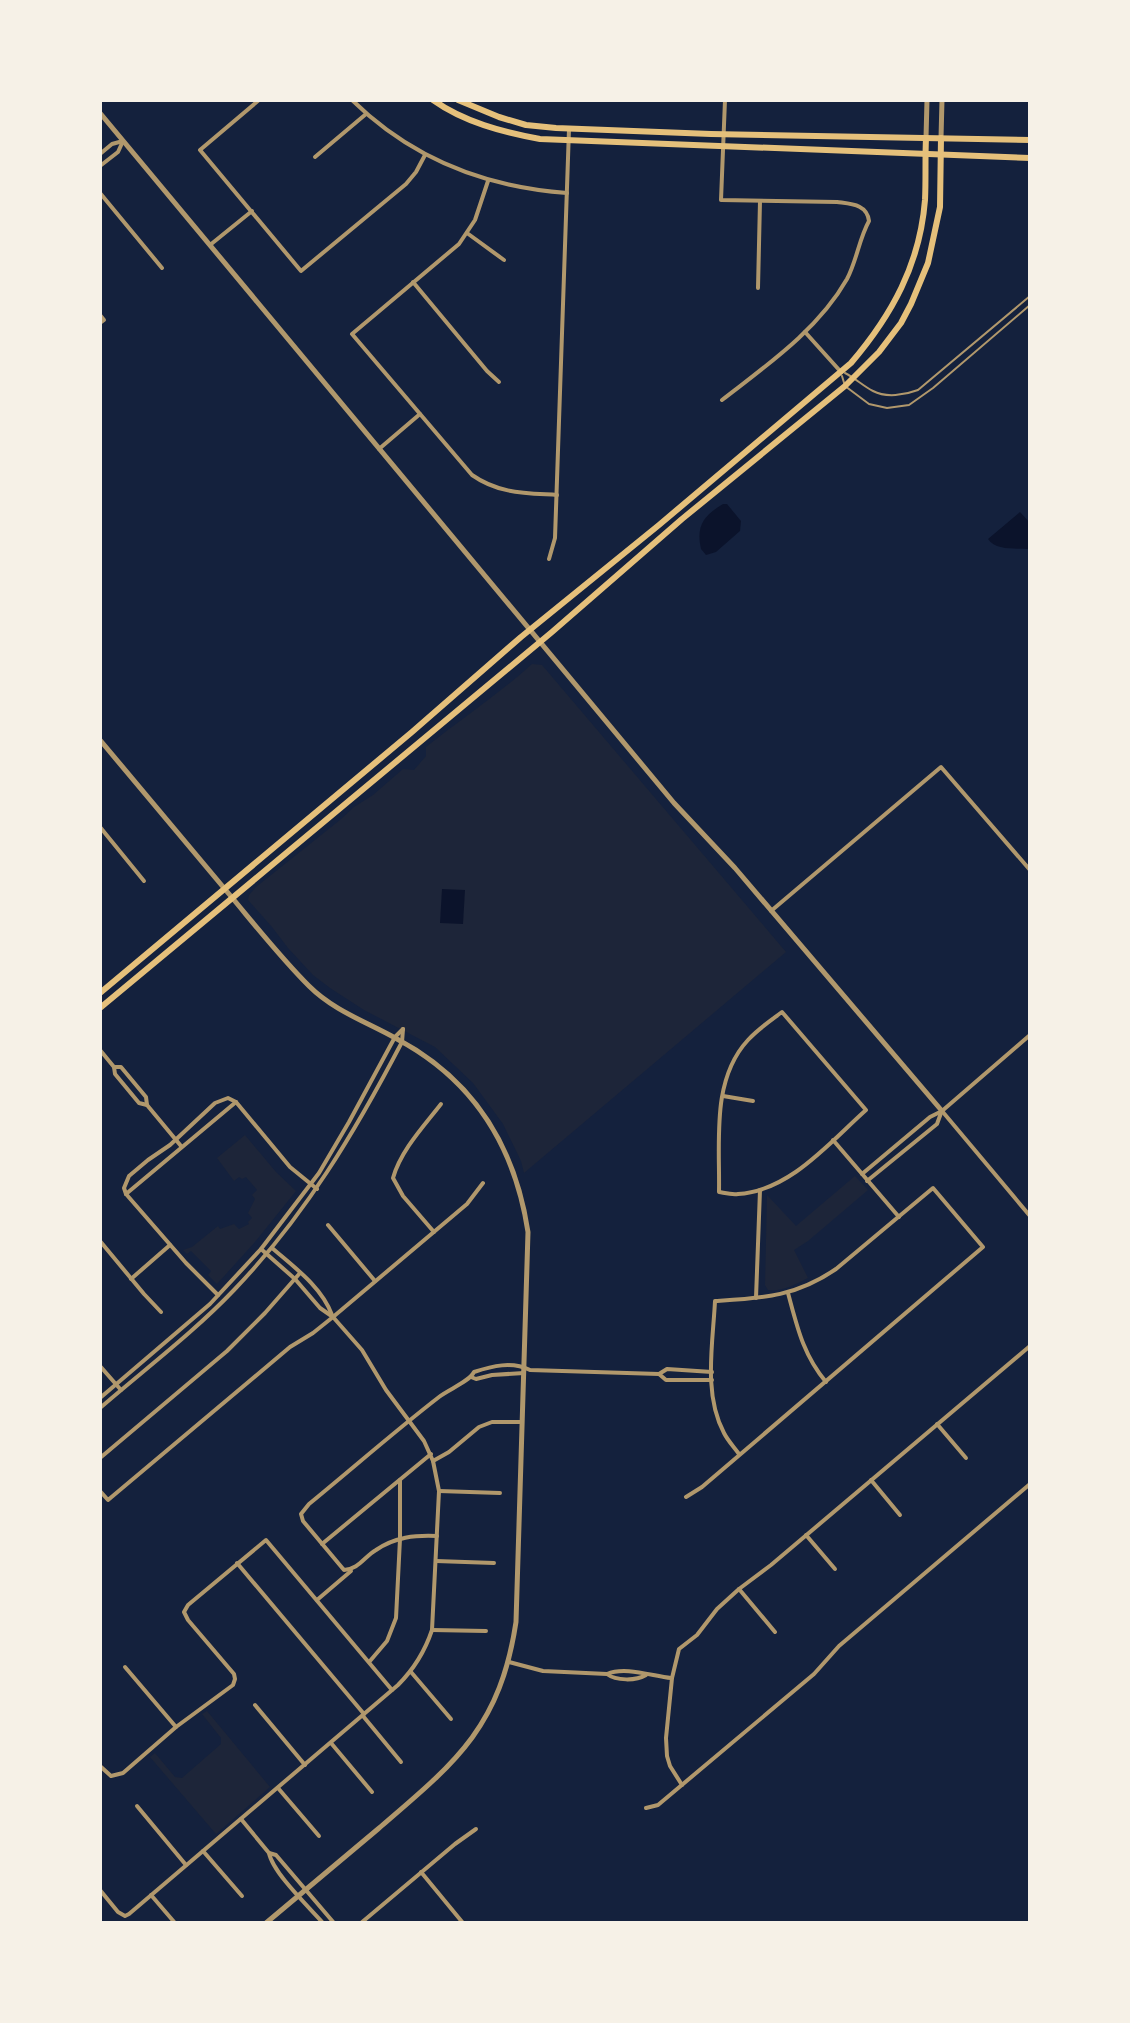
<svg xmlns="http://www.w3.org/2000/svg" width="1130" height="2023" font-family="'Roboto Serif',serif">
<rect width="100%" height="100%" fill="#14213d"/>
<g fill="#1d2539">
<path d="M 532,664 L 542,665 L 786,952 L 524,1173 L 521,1161 L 503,1124 L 473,1083 L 435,1047 L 364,1010 L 330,988 L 313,975 L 288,948 L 272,927 L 248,900 L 249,895 L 256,887 L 340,820 L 354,807 L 373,795 L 403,769 L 414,770 L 426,756 L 426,747 C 461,719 499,694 532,664 Z"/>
<path d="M 245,1135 L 276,1172 L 296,1191 L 255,1242 L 217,1284 L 208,1275 L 211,1271 L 191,1251 L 187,1254 L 183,1250 L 192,1247 L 218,1226 L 220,1229 L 234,1224 L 239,1229 L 249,1224 L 248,1222 L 252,1218 L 248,1213 L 255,1199 L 252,1195 L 257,1190 L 246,1177 L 242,1179 L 239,1177 L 234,1181 L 217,1158 Z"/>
<path d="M 855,1176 L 868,1190 L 808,1241 L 794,1250 L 808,1278 C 796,1284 782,1292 768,1290 L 765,1285 L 767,1195 L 796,1226 Z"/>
<path d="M 207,1711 L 270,1787 L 216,1834 L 150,1757 L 155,1753 L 175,1777 L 182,1778 L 221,1744 L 221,1738 L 202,1714 Z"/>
</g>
<g fill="#0b132b">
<path d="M 723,504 L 727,504 L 741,521 L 740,531 L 716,552 L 706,555 L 701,549 C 696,526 703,516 723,504 Z"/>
<path d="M 1020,512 L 1030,523 L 1030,549 C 1016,548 996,551 988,539 Z"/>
<path d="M 442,889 L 465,890 L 463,924 L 440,923 Z"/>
</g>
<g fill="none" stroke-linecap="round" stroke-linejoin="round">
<g stroke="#b1986c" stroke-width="2">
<path d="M 845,373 C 855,378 863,386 873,391 C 886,398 905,395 918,390 L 1030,296"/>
<path d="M 842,376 L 845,386 L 869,404 L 887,408 L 909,405 L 933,388 L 1030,305"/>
</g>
<g stroke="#b1986c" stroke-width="4">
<path d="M 259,100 L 200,150 L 301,271 L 406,184 L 416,172 L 425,155"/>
<path d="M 352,100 C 412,159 484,187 567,193"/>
<path d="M 100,154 L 112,144 L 123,141"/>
<path d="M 315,157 L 366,114"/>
<path d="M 100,166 L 118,152 L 123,141"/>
<path d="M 488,181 L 475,220 L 459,244 L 352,334 L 472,475 C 499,494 526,493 557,495"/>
<path d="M 100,193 L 162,268"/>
<path d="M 467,233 L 504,260"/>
<path d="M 210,245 L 252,211"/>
<path d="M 413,282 L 487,371 L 499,382"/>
<path d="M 758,288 L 760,201"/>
<path d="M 100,315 L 104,320 L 100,323"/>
<path d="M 805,332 L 841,372"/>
<path d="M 722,400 C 767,365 818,330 847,279 C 857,260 859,239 869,221 C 867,204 851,204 837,202 L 721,200 L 725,100"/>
<path d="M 379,449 L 420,414"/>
<path d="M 549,559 L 555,538 L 569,129"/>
<path d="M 100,827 L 144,881"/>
<path d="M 771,911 L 941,767 L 1030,870"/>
<path d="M 782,1012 L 866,1110 C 830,1142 790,1191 738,1194 C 732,1195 725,1193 719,1192 C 720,1142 711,1080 748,1040 C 758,1029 770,1021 782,1012 Z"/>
<path d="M 100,1050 L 114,1067 L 115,1074 L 139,1103 L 147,1105"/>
<path d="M 114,1067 L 121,1067 L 146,1097 L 147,1105 L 181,1146"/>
<path d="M 723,1096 L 753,1101"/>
<path d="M 236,1102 L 290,1167 L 317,1189"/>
<path d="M 942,1111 L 1030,1216"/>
<path d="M 833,1140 L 899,1217"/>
<path d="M 862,1174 L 930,1117 L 942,1111 L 1030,1035"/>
<path d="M 867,1181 L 937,1124 L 941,1113"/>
<path d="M 126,1194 L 124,1188 L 129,1176 L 148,1160 L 170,1145 L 215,1103 L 228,1098 L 236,1102"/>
<path d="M 126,1194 L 186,1263 L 218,1295"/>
<path d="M 126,1194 L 236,1102"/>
<path d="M 328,1225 L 375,1281"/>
<path d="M 434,1232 L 403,1196 L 393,1178 C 401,1150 424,1126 441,1104"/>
<path d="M 100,1241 L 144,1294 L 161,1312"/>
<path d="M 272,1248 C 294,1267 322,1287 332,1315"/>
<path d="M 131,1279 L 170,1245"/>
<path d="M 788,1293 C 797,1326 803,1355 826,1382"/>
<path d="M 756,1298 L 760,1190"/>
<path d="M 100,1366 L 121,1390"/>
<path d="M 471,1377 L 476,1379 L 492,1375 L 524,1373"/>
<path d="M 712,1380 L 666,1380 L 659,1374 L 667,1369 L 712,1372"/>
<path d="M 100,1398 L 210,1304 L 261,1249 L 319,1173 L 349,1122 L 395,1037 L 403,1029"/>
<path d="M 100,1408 C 145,1369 193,1333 234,1290 C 305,1216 355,1132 402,1042 L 403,1029"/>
<path d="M 937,1424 L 966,1458"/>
<path d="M 100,1458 L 227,1351 L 265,1313 L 300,1273"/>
<path d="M 433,1461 L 449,1452 L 479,1427 L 492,1422 L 522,1422"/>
<path d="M 871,1480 L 900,1515"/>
<path d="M 100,1491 L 108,1500 L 290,1347 L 313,1333 L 333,1317 L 467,1204 L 483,1183"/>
<path d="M 439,1491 L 500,1493"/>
<path d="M 686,1497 L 702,1487 L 983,1247 L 933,1188 L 836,1269 C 795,1297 763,1298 715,1301 C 713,1343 703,1394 724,1433 C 728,1441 734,1447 739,1454"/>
<path d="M 806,1535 L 835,1569"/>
<path d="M 437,1536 C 415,1535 395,1537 376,1550 C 364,1557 359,1569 344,1570 L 303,1521 L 301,1514 L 309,1504 C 353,1468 395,1431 439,1397 C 449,1389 469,1382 474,1372 C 492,1366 512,1361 530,1370 L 659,1374"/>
<path d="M 322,1544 L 431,1454"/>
<path d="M 436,1561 L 494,1563"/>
<path d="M 237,1563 L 364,1714"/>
<path d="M 739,1589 L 775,1632"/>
<path d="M 317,1600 L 351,1571"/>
<path d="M 432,1630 L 486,1631"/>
<path d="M 370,1661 L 387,1641 L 396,1618 L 400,1539 L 400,1480"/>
<path d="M 509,1662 L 543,1671 L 607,1674 C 625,1666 652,1676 671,1678"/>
<path d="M 125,1667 L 176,1727"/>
<path d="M 411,1672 L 451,1719"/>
<path d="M 607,1674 C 616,1681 636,1681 646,1675"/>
<path d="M 255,1705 L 305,1765"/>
<path d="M 363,1716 L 401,1762"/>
<path d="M 331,1743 L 372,1792"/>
<path d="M 100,1766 L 111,1776 L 123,1773 L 176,1727 L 233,1685 L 235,1679 L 234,1674 L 188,1620 L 184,1612 L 188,1605 L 266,1540 L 392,1690"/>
<path d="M 682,1785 L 670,1766 L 667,1756 L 666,1738 L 672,1678 L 679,1649 L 697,1635 L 717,1609 L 739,1589 L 771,1565 L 1030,1346"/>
<path d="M 278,1788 L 319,1836"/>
<path d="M 137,1806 L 186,1865"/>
<path d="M 646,1808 L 658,1805 L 814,1674 L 839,1646 L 1030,1484"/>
<path d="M 241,1819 L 269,1853 C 273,1873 308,1906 323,1923"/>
<path d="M 203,1851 L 242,1896"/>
<path d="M 269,1853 L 276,1855 L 334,1923"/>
<path d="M 421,1872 L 463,1923"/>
<path d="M 100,1890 L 118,1912 L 125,1916 L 129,1914 L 398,1685 C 414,1669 425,1651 432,1630 L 439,1491 L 433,1461 L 424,1441 L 386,1390 L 362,1350 L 333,1317 L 320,1308 L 295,1279 L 261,1249"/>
<path d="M 151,1895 L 175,1923"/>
<path d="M 361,1923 L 455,1844 L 476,1829"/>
</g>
<g stroke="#b1986c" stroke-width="5">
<path d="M 100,113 L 674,803 L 735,868 L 942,1111"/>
<path d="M 926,138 L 927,100"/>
<path d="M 941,138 L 942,100"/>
<path d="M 100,740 C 143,792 186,843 229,894 C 255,925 280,957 309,986 C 334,1011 367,1022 397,1039 C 474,1080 515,1146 528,1232 L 516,1622 C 500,1728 455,1763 378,1829 C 341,1860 304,1891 266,1923"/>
</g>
<g stroke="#e5c07b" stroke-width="6">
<path d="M 433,100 C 464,122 502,132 540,139 L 1030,158"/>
<path d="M 458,100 L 499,117 L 526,125 L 556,128 L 711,134 L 1030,140"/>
<path d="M 100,993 L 412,732 L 521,637 L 659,525 L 851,363 C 892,315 920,264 925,200 C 926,179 925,158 926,138"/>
<path d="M 100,1008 L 552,632 L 682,519 L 845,386 L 879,352 L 901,323 L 911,304 L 928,263 L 940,207 L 941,138"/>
</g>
</g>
<rect width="1130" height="2023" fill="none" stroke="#f6f1e7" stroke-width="204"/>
</svg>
